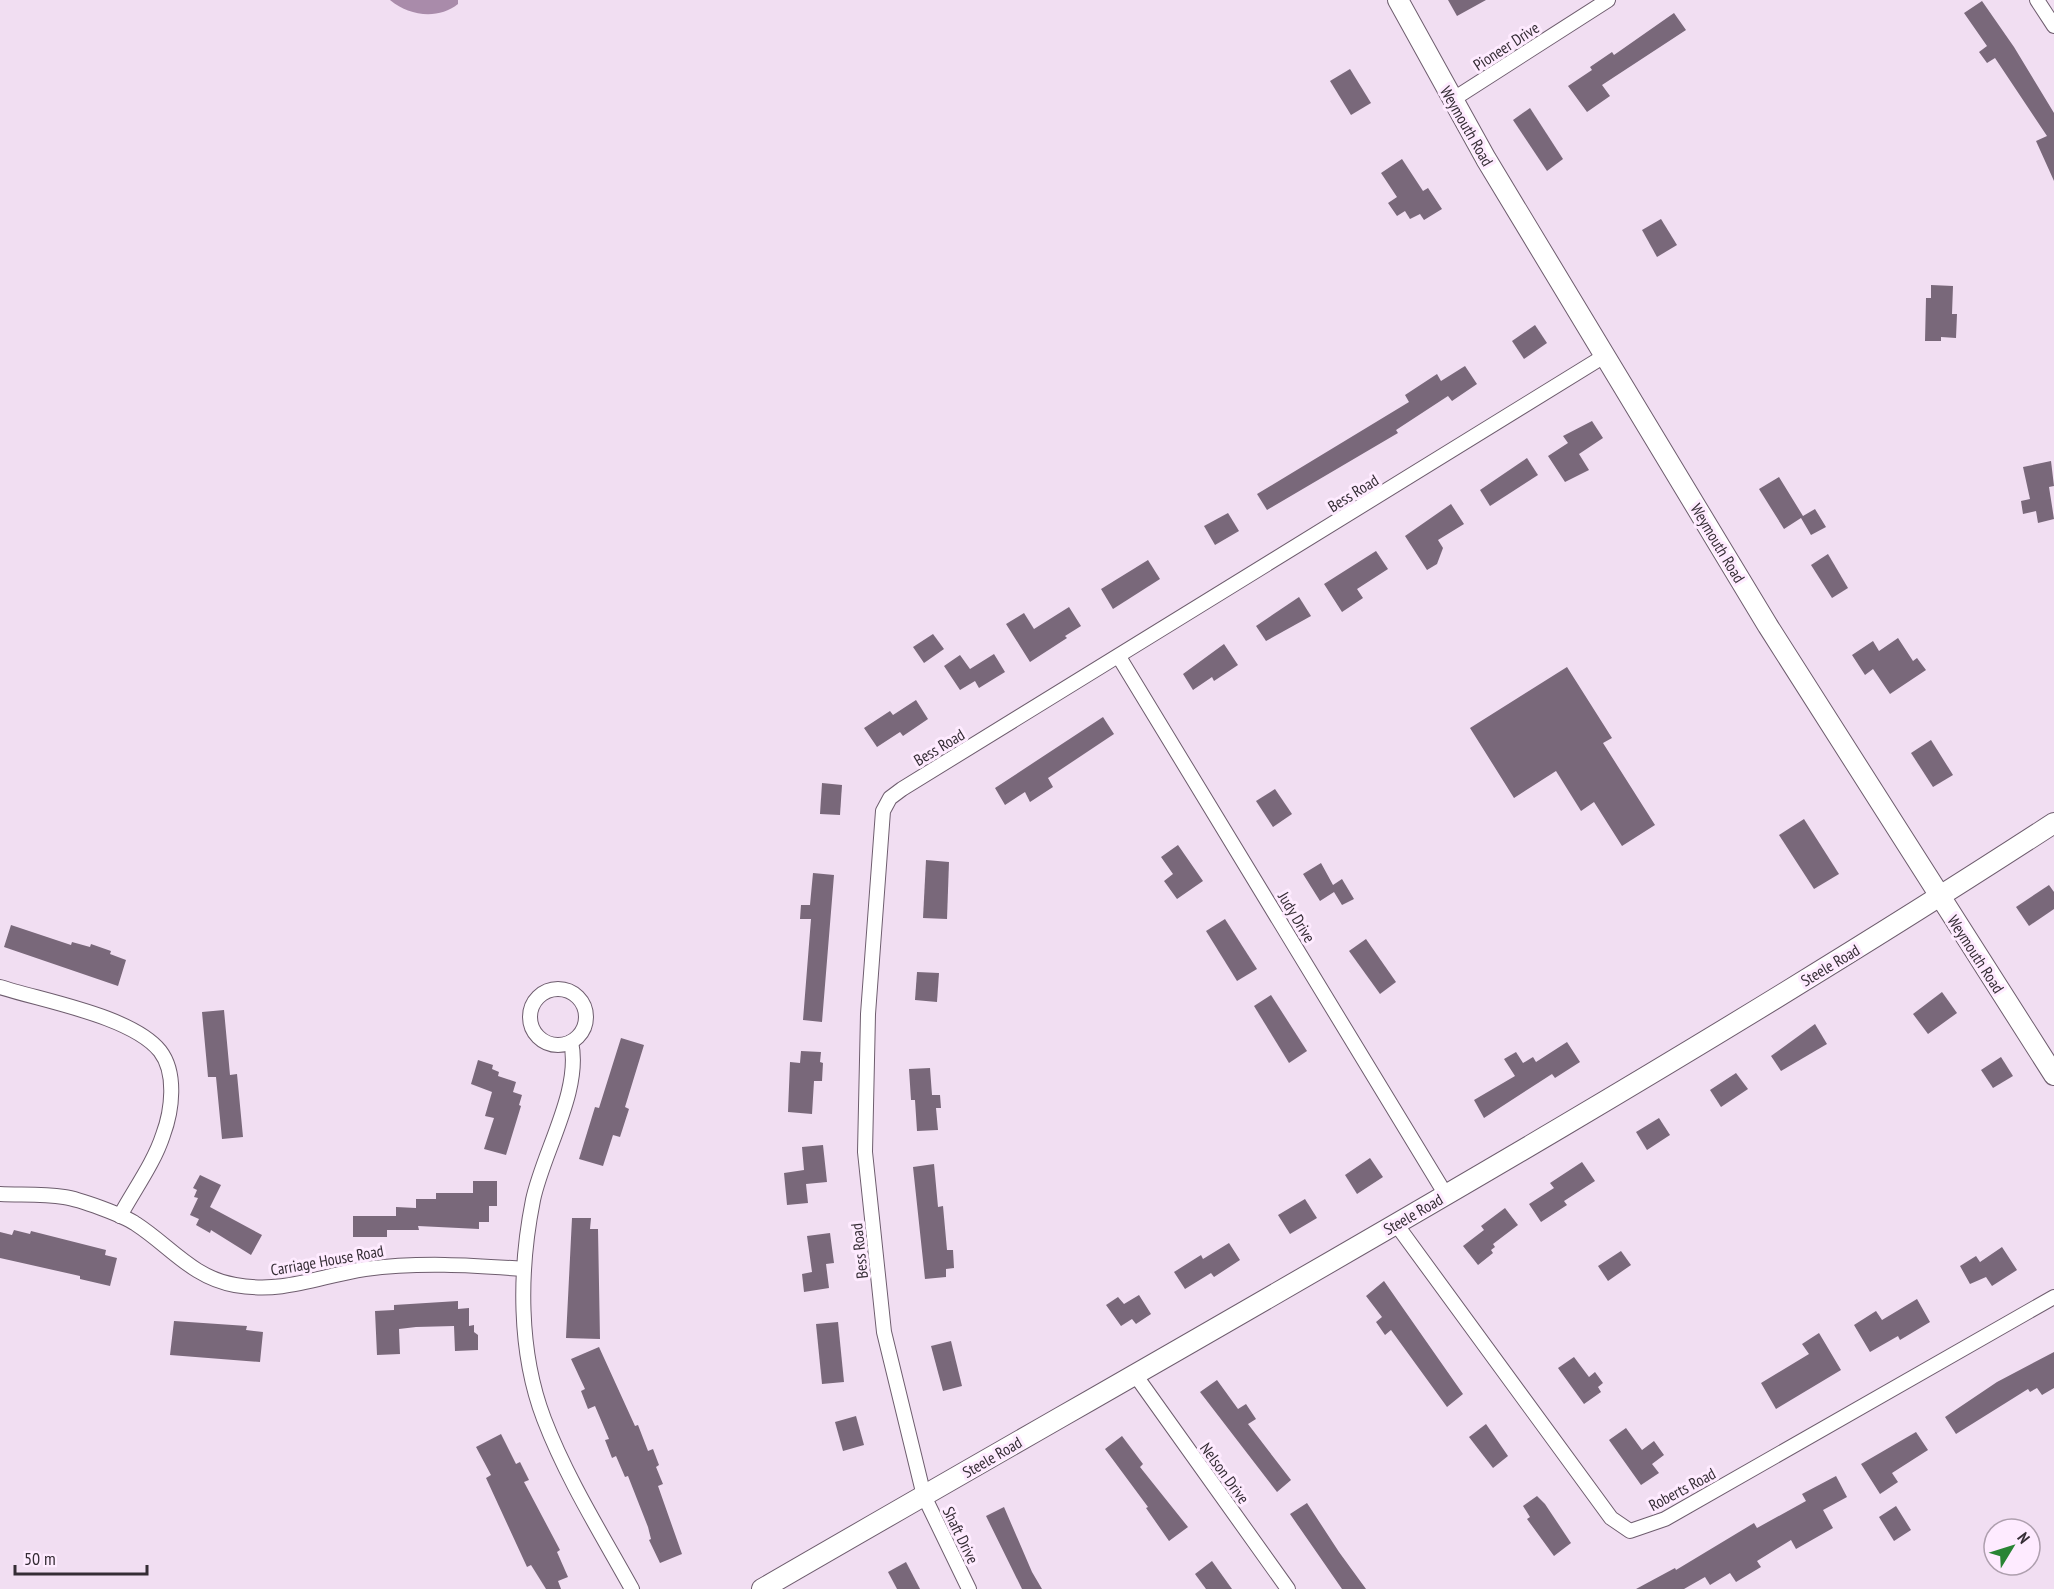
<svg xmlns="http://www.w3.org/2000/svg" width="2054" height="1589" font-family="'PT Sans Narrow',sans-serif">
<rect width="100%" height="100%" fill="#f1def2"/>
<path fill="#a98baa" d="M 390,0 L 458,0 L 458,4 C 438,20 409,16 390,0 Z"/>
<g fill="#79687a">
<path d="M 1448,0 L 1486,0 L 1457,16 Z"/>
<path d="M 1982,1 L 2014,47 L 2054,113 L 2054,181 L 2036,141 L 2047,136 L 1995,58 L 1987,63 L 1979,52 L 1987,46 L 1964,13 Z"/>
<path d="M 1674,13 L 1686,30 L 1602,85 L 1610,96 L 1587,112 L 1568,86 L 1592,70 L 1590,67 L 1612,52 L 1614,55 Z"/>
<path d="M 1350,69 L 1371,103 L 1351,115 L 1330,81 Z"/>
<path d="M 1530,108 L 1563,159 L 1547,171 L 1513,120 Z"/>
<path d="M 1402,159 L 1423,191 L 1428,188 L 1442,209 L 1424,220 L 1420,214 L 1410,219 L 1405,211 L 1397,216 L 1388,203 L 1397,197 L 1381,173 Z"/>
<path d="M 1661,219 L 1677,245 L 1657,257 L 1642,230 Z"/>
<path d="M 1931,285 L 1953,286 L 1952,314 L 1957,314 L 1956,338 L 1941,337 L 1941,341 L 1925,341 L 1926,298 L 1931,298 Z"/>
<path d="M 1535,325 L 1547,343 L 1524,359 L 1512,341 Z"/>
<path d="M 1465,366 L 1477,384 L 1452,401 L 1448,396 L 1396,430 L 1398,433 L 1267,510 L 1257,494 L 1409,402 L 1405,395 L 1437,374 L 1441,381 Z"/>
<path d="M 1592,421 L 1603,438 L 1579,454 L 1589,470 L 1565,482 L 1548,456 L 1568,443 L 1563,436 Z"/>
<path d="M 1527,458 L 1538,475 L 1490,506 L 1480,490 Z"/>
<path d="M 2051,461 L 2054,486 L 2049,487 L 2054,519 L 2038,523 L 2036,511 L 2023,514 L 2021,501 L 2030,499 L 2023,467 Z"/>
<path d="M 1779,477 L 1803,516 L 1815,509 L 1826,527 L 1811,535 L 1801,518 L 1784,529 L 1759,489 Z"/>
<path d="M 1451,504 L 1464,524 L 1438,540 L 1443,548 L 1437,564 L 1427,570 L 1405,536 Z"/>
<path d="M 1228,513 L 1239,531 L 1215,545 L 1204,526 Z"/>
<path d="M 1376,551 L 1388,569 L 1357,589 L 1363,598 L 1342,612 L 1324,584 Z"/>
<path d="M 1828,554 L 1848,588 L 1832,598 L 1811,565 Z"/>
<path d="M 1148,560 L 1160,579 L 1113,609 L 1101,589 Z"/>
<path d="M 1299,597 L 1311,616 L 1266,641 L 1256,626 Z"/>
<path d="M 1069,607 L 1081,626 L 1065,636 L 1067,638 L 1030,662 L 1006,624 L 1024,613 L 1034,629 Z"/>
<path d="M 933,634 L 944,649 L 924,663 L 913,647 Z"/>
<path d="M 1898,638 L 1913,661 L 1917,658 L 1926,670 L 1890,694 L 1873,669 L 1865,675 L 1852,655 L 1873,641 L 1879,651 Z"/>
<path d="M 1224,644 L 1238,665 L 1214,681 L 1212,677 L 1193,690 L 1183,674 Z"/>
<path d="M 994,654 L 1005,672 L 979,688 L 975,681 L 960,690 L 944,666 L 960,655 L 970,669 Z"/>
<path d="M 1567,667 L 1612,738 L 1603,743 L 1655,825 L 1622,846 L 1594,802 L 1581,811 L 1556,771 L 1514,798 L 1470,728 Z"/>
<path d="M 916,700 L 928,719 L 903,736 L 900,732 L 877,747 L 864,728 L 890,711 L 893,715 Z"/>
<path d="M 1103,717 L 1114,734 L 1048,778 L 1053,787 L 1030,802 L 1025,792 L 1005,805 L 995,788 Z"/>
<path d="M 1931,740 L 1953,775 L 1933,787 L 1911,753 Z"/>
<path d="M 822,783 L 842,785 L 840,815 L 820,814 Z"/>
<path d="M 1275,789 L 1292,814 L 1273,827 L 1256,801 Z"/>
<path d="M 1804,819 L 1839,874 L 1814,889 L 1779,835 Z"/>
<path d="M 1178,845 L 1203,881 L 1177,899 L 1164,881 L 1173,874 L 1161,857 Z"/>
<path d="M 926,860 L 949,862 L 947,919 L 923,918 Z"/>
<path d="M 1321,863 L 1333,885 L 1342,879 L 1354,899 L 1342,905 L 1334,892 L 1320,901 L 1303,874 Z"/>
<path d="M 813,873 L 834,875 L 822,1022 L 803,1020 L 811,919 L 800,919 L 801,905 L 810,905 Z"/>
<path d="M 2049,885 L 2054,892 L 2054,909 L 2029,926 L 2016,907 Z"/>
<path d="M 1225,919 L 1257,969 L 1237,981 L 1206,931 Z"/>
<path d="M 11,925 L 71,945 L 72,942 L 90,947 L 91,944 L 111,951 L 110,954 L 126,960 L 118,986 L 4,947 Z"/>
<path d="M 1366,939 L 1396,982 L 1380,994 L 1349,951 Z"/>
<path d="M 917,972 L 939,973 L 937,1002 L 915,1000 Z"/>
<path d="M 1942,992 L 1957,1013 L 1928,1034 L 1913,1014 Z"/>
<path d="M 1271,995 L 1307,1051 L 1289,1063 L 1254,1006 Z"/>
<path d="M 224,1010 L 230,1075 L 237,1074 L 243,1137 L 222,1139 L 216,1077 L 208,1077 L 202,1012 Z"/>
<path d="M 1815,1024 L 1827,1044 L 1781,1071 L 1771,1056 Z"/>
<path d="M 621,1038 L 644,1045 L 625,1107 L 629,1109 L 620,1137 L 613,1135 L 603,1166 L 579,1159 L 595,1107 L 599,1108 Z"/>
<path d="M 1567,1042 L 1580,1062 L 1555,1078 L 1552,1074 L 1484,1118 L 1474,1100 L 1515,1076 L 1504,1059 L 1516,1052 L 1523,1063 L 1533,1057 L 1536,1062 Z"/>
<path d="M 801,1051 L 821,1052 L 820,1062 L 823,1063 L 822,1081 L 814,1081 L 812,1114 L 788,1112 L 790,1062 L 800,1063 Z"/>
<path d="M 2001,1057 L 2013,1076 L 1993,1088 L 1981,1070 Z"/>
<path d="M 478,1060 L 493,1065 L 492,1069 L 499,1072 L 498,1076 L 516,1082 L 513,1092 L 522,1095 L 519,1105 L 521,1106 L 506,1155 L 484,1149 L 494,1118 L 485,1116 L 492,1092 L 471,1084 Z"/>
<path d="M 930,1068 L 932,1095 L 940,1095 L 941,1108 L 936,1108 L 938,1130 L 917,1131 L 915,1100 L 911,1100 L 909,1069 Z"/>
<path d="M 1736,1073 L 1748,1089 L 1721,1107 L 1710,1090 Z"/>
<path d="M 1659,1118 L 1670,1135 L 1647,1150 L 1636,1132 Z"/>
<path d="M 823,1145 L 827,1182 L 806,1184 L 808,1203 L 787,1205 L 784,1173 L 804,1170 L 802,1147 Z"/>
<path d="M 1370,1158 L 1383,1177 L 1357,1194 L 1345,1175 Z"/>
<path d="M 1582,1162 L 1595,1181 L 1564,1201 L 1567,1205 L 1541,1222 L 1529,1204 L 1554,1188 L 1550,1183 Z"/>
<path d="M 934,1164 L 938,1207 L 943,1206 L 947,1250 L 953,1250 L 954,1268 L 946,1269 L 946,1277 L 925,1279 L 913,1167 Z"/>
<path d="M 200,1175 L 221,1185 L 210,1207 L 262,1235 L 251,1255 L 211,1230 L 210,1233 L 196,1225 L 199,1219 L 190,1215 L 198,1198 L 194,1197 L 197,1190 L 193,1188 Z"/>
<path d="M 473,1181 L 497,1181 L 497,1206 L 489,1206 L 489,1222 L 479,1222 L 479,1229 L 418,1226 L 419,1230 L 387,1230 L 387,1237 L 353,1237 L 353,1216 L 396,1216 L 396,1207 L 416,1208 L 416,1199 L 436,1199 L 436,1193 L 473,1193 Z"/>
<path d="M 1305,1199 L 1317,1218 L 1290,1234 L 1278,1215 Z"/>
<path d="M 1505,1208 L 1518,1225 L 1493,1244 L 1495,1247 L 1491,1250 L 1493,1253 L 1478,1265 L 1463,1246 L 1484,1230 L 1481,1226 Z"/>
<path d="M 572,1218 L 591,1218 L 590,1229 L 598,1229 L 600,1339 L 566,1338 Z"/>
<path d="M 14,1230 L 30,1234 L 31,1231 L 106,1250 L 105,1255 L 117,1258 L 110,1286 L 80,1279 L 80,1276 L 0,1258 L 0,1232 L 12,1235 Z"/>
<path d="M 830,1233 L 834,1263 L 826,1264 L 829,1288 L 804,1292 L 802,1274 L 812,1272 L 807,1236 Z"/>
<path d="M 1229,1243 L 1240,1260 L 1214,1277 L 1211,1273 L 1185,1289 L 1174,1272 L 1201,1255 L 1203,1259 Z"/>
<path d="M 2002,1247 L 2017,1270 L 1992,1286 L 1986,1277 L 1970,1284 L 1960,1266 L 1976,1256 L 1980,1262 Z"/>
<path d="M 1621,1251 L 1631,1265 L 1608,1281 L 1598,1266 Z"/>
<path d="M 1384,1281 L 1463,1394 L 1447,1407 L 1391,1330 L 1385,1335 L 1376,1322 L 1382,1317 L 1366,1296 Z"/>
<path d="M 1139,1295 L 1151,1314 L 1136,1324 L 1132,1319 L 1121,1326 L 1106,1305 L 1118,1297 L 1124,1304 Z"/>
<path d="M 1917,1299 L 1930,1322 L 1900,1340 L 1898,1336 L 1870,1352 L 1854,1325 L 1876,1311 L 1882,1320 Z"/>
<path d="M 458,1301 L 458,1309 L 469,1308 L 469,1326 L 474,1325 L 474,1332 L 478,1335 L 478,1350 L 455,1351 L 454,1326 L 416,1327 L 399,1329 L 400,1354 L 377,1355 L 375,1311 L 394,1310 L 394,1305 Z"/>
<path d="M 174,1321 L 247,1326 L 246,1330 L 263,1332 L 260,1362 L 170,1355 Z"/>
<path d="M 838,1322 L 844,1382 L 822,1384 L 816,1324 Z"/>
<path d="M 1819,1333 L 1841,1370 L 1776,1409 L 1761,1383 L 1809,1354 L 1802,1344 Z"/>
<path d="M 951,1341 L 962,1386 L 943,1391 L 931,1346 Z"/>
<path d="M 599,1347 L 635,1426 L 638,1425 L 648,1451 L 653,1449 L 659,1465 L 656,1467 L 663,1484 L 658,1486 L 682,1554 L 660,1563 L 649,1540 L 651,1539 L 648,1527 L 628,1476 L 625,1477 L 616,1456 L 612,1458 L 605,1440 L 609,1439 L 595,1406 L 588,1409 L 581,1391 L 585,1389 L 571,1359 Z"/>
<path d="M 2054,1352 L 2054,1388 L 2042,1395 L 2037,1388 L 2030,1392 L 2028,1389 L 1956,1434 L 1945,1417 L 1997,1382 Z"/>
<path d="M 1574,1357 L 1589,1377 L 1595,1372 L 1603,1383 L 1598,1387 L 1601,1392 L 1584,1404 L 1558,1368 Z"/>
<path d="M 1217,1380 L 1238,1409 L 1246,1404 L 1256,1419 L 1248,1424 L 1291,1480 L 1277,1492 L 1200,1392 Z"/>
<path d="M 856,1416 L 864,1445 L 843,1451 L 835,1422 Z"/>
<path d="M 1486,1424 L 1508,1456 L 1493,1468 L 1469,1437 Z"/>
<path d="M 1626,1428 L 1642,1450 L 1654,1441 L 1664,1455 L 1652,1464 L 1659,1473 L 1641,1485 L 1609,1440 Z"/>
<path d="M 1916,1432 L 1928,1450 L 1892,1473 L 1898,1482 L 1880,1494 L 1861,1464 Z"/>
<path d="M 501,1434 L 516,1464 L 520,1462 L 529,1480 L 524,1482 L 560,1550 L 557,1552 L 568,1577 L 558,1581 L 561,1589 L 546,1589 L 531,1565 L 527,1567 L 486,1478 L 491,1475 L 476,1447 Z"/>
<path d="M 1122,1436 L 1143,1464 L 1140,1467 L 1188,1527 L 1169,1541 L 1146,1508 L 1148,1507 L 1105,1449 Z"/>
<path d="M 1836,1476 L 1847,1497 L 1823,1510 L 1833,1528 L 1796,1549 L 1791,1540 L 1757,1561 L 1761,1567 L 1736,1582 L 1730,1573 L 1710,1585 L 1705,1577 L 1684,1589 L 1636,1589 L 1675,1568 L 1676,1570 L 1754,1523 L 1757,1528 L 1806,1501 L 1802,1494 Z"/>
<path d="M 1537,1496 L 1545,1504 L 1571,1543 L 1554,1556 L 1527,1519 L 1530,1517 L 1523,1506 Z"/>
<path d="M 1307,1503 L 1339,1552 L 1366,1589 L 1342,1589 L 1290,1514 Z"/>
<path d="M 1896,1506 L 1911,1530 L 1894,1541 L 1879,1517 Z"/>
<path d="M 1004,1507 L 1032,1572 L 1042,1589 L 1022,1589 L 986,1516 Z"/>
<path d="M 1212,1561 L 1232,1589 L 1206,1589 L 1195,1574 Z"/>
<path d="M 906,1562 L 920,1589 L 897,1589 L 888,1572 Z"/>
</g>
<g fill="none" stroke-linecap="round" stroke-linejoin="round">
<g stroke="#6e5d6e" stroke-width="16">
<g id="street">
<path d="M 2037,0 L 2054,26"/>
<path d="M 1452,100 L 1608,0"/>
<path d="M 1119,657 L 1446,1195"/>
<path d="M 0,987 C 43,1001 132,1016 160,1051 C 177,1073 172,1111 163,1135 C 154,1163 134,1190 120,1216"/>
<circle cx="558" cy="1017" r="28"/>
<path d="M 571,1042 C 582,1090 543,1152 533,1200 C 519,1270 518,1351 544,1419 C 567,1479 601,1533 632,1589"/>
<path d="M 0,1194 C 21,1195 43,1194 64,1197 C 79,1199 123,1215 136,1224 C 170,1246 193,1278 235,1285 C 284,1294 319,1276 365,1269 C 419,1262 470,1265 524,1269"/>
<path d="M 1396,1224 L 1611,1518 L 1630,1531 L 1665,1519 L 2054,1297"/>
<path d="M 1136,1376 L 1288,1589"/>
<path d="M 969,1589 L 924,1496 L 884,1332 L 865,1152 L 868,1014 L 883,811 L 890,798 L 902,789 L 1606,355"/>
</g>
</g>
<g stroke="#6e5d6e" stroke-width="22">
<g id="secondary">
<path d="M 1398,0 L 1486,159 L 1768,626 L 2054,1075"/>
<path d="M 762,1589 C 1195,1338 1634,1096 2054,823"/>
</g>
</g>
<use href="#street" stroke="#fff" stroke-width="14"/>
<use href="#secondary" stroke="#fff" stroke-width="20"/>
</g>
<g text-anchor="middle" dominant-baseline="central" stroke-width="6" stroke-linejoin="round" paint-order="stroke">
<g font-size="16" fill="#352d35" stroke="#feebff">
<text transform="translate(1506 46) rotate(-33)">Pioneer Drive</text>
<text transform="translate(1467 126) rotate(60)">Weymouth Road</text>
<text transform="translate(1353 493) rotate(-32)">Bess Road</text>
<text transform="translate(1718 543) rotate(59)">Weymouth Road</text>
<text transform="translate(939 747) rotate(-31)">Bess Road</text>
<text transform="translate(1297 917) rotate(59)">Judy Drive</text>
<text transform="translate(1976 954) rotate(57)">Weymouth Road</text>
<text transform="translate(1830 965) rotate(-31)">Steele Road</text>
<text transform="translate(1413 1214) rotate(-30)">Steele Road</text>
<text transform="translate(859 1251) rotate(-96)">Bess Road</text>
<text transform="translate(327 1260) rotate(-10)">Carriage House Road</text>
<text transform="translate(992 1457) rotate(-30)">Steele Road</text>
<text transform="translate(1225 1473) rotate(54)">Nelson Drive</text>
<text transform="translate(1682 1489) rotate(-28)">Roberts Road</text>
<text transform="translate(961 1535) rotate(64)">Shaft Drive</text>
</g>
</g>
<g transform="translate(2012 1547) rotate(52)"><circle r="28" fill="#feebff" stroke="#ae9fae" stroke-width="1.5"/>
<path d="M0-4.5L10 22L0 15L-10 22Z" fill="#298434"/>
<text y="-9" font-size="16" font-weight="bold" text-anchor="middle" fill="#352d35">N</text>
</g>
<path d="M15 1565v9h132v-9" fill="none" stroke="#352d35" stroke-width="3"/>
<text x="24" y="1565" font-size="18" fill="#352d35" stroke="#feebff" stroke-width="4.5" paint-order="stroke">50 m</text>
</svg>
